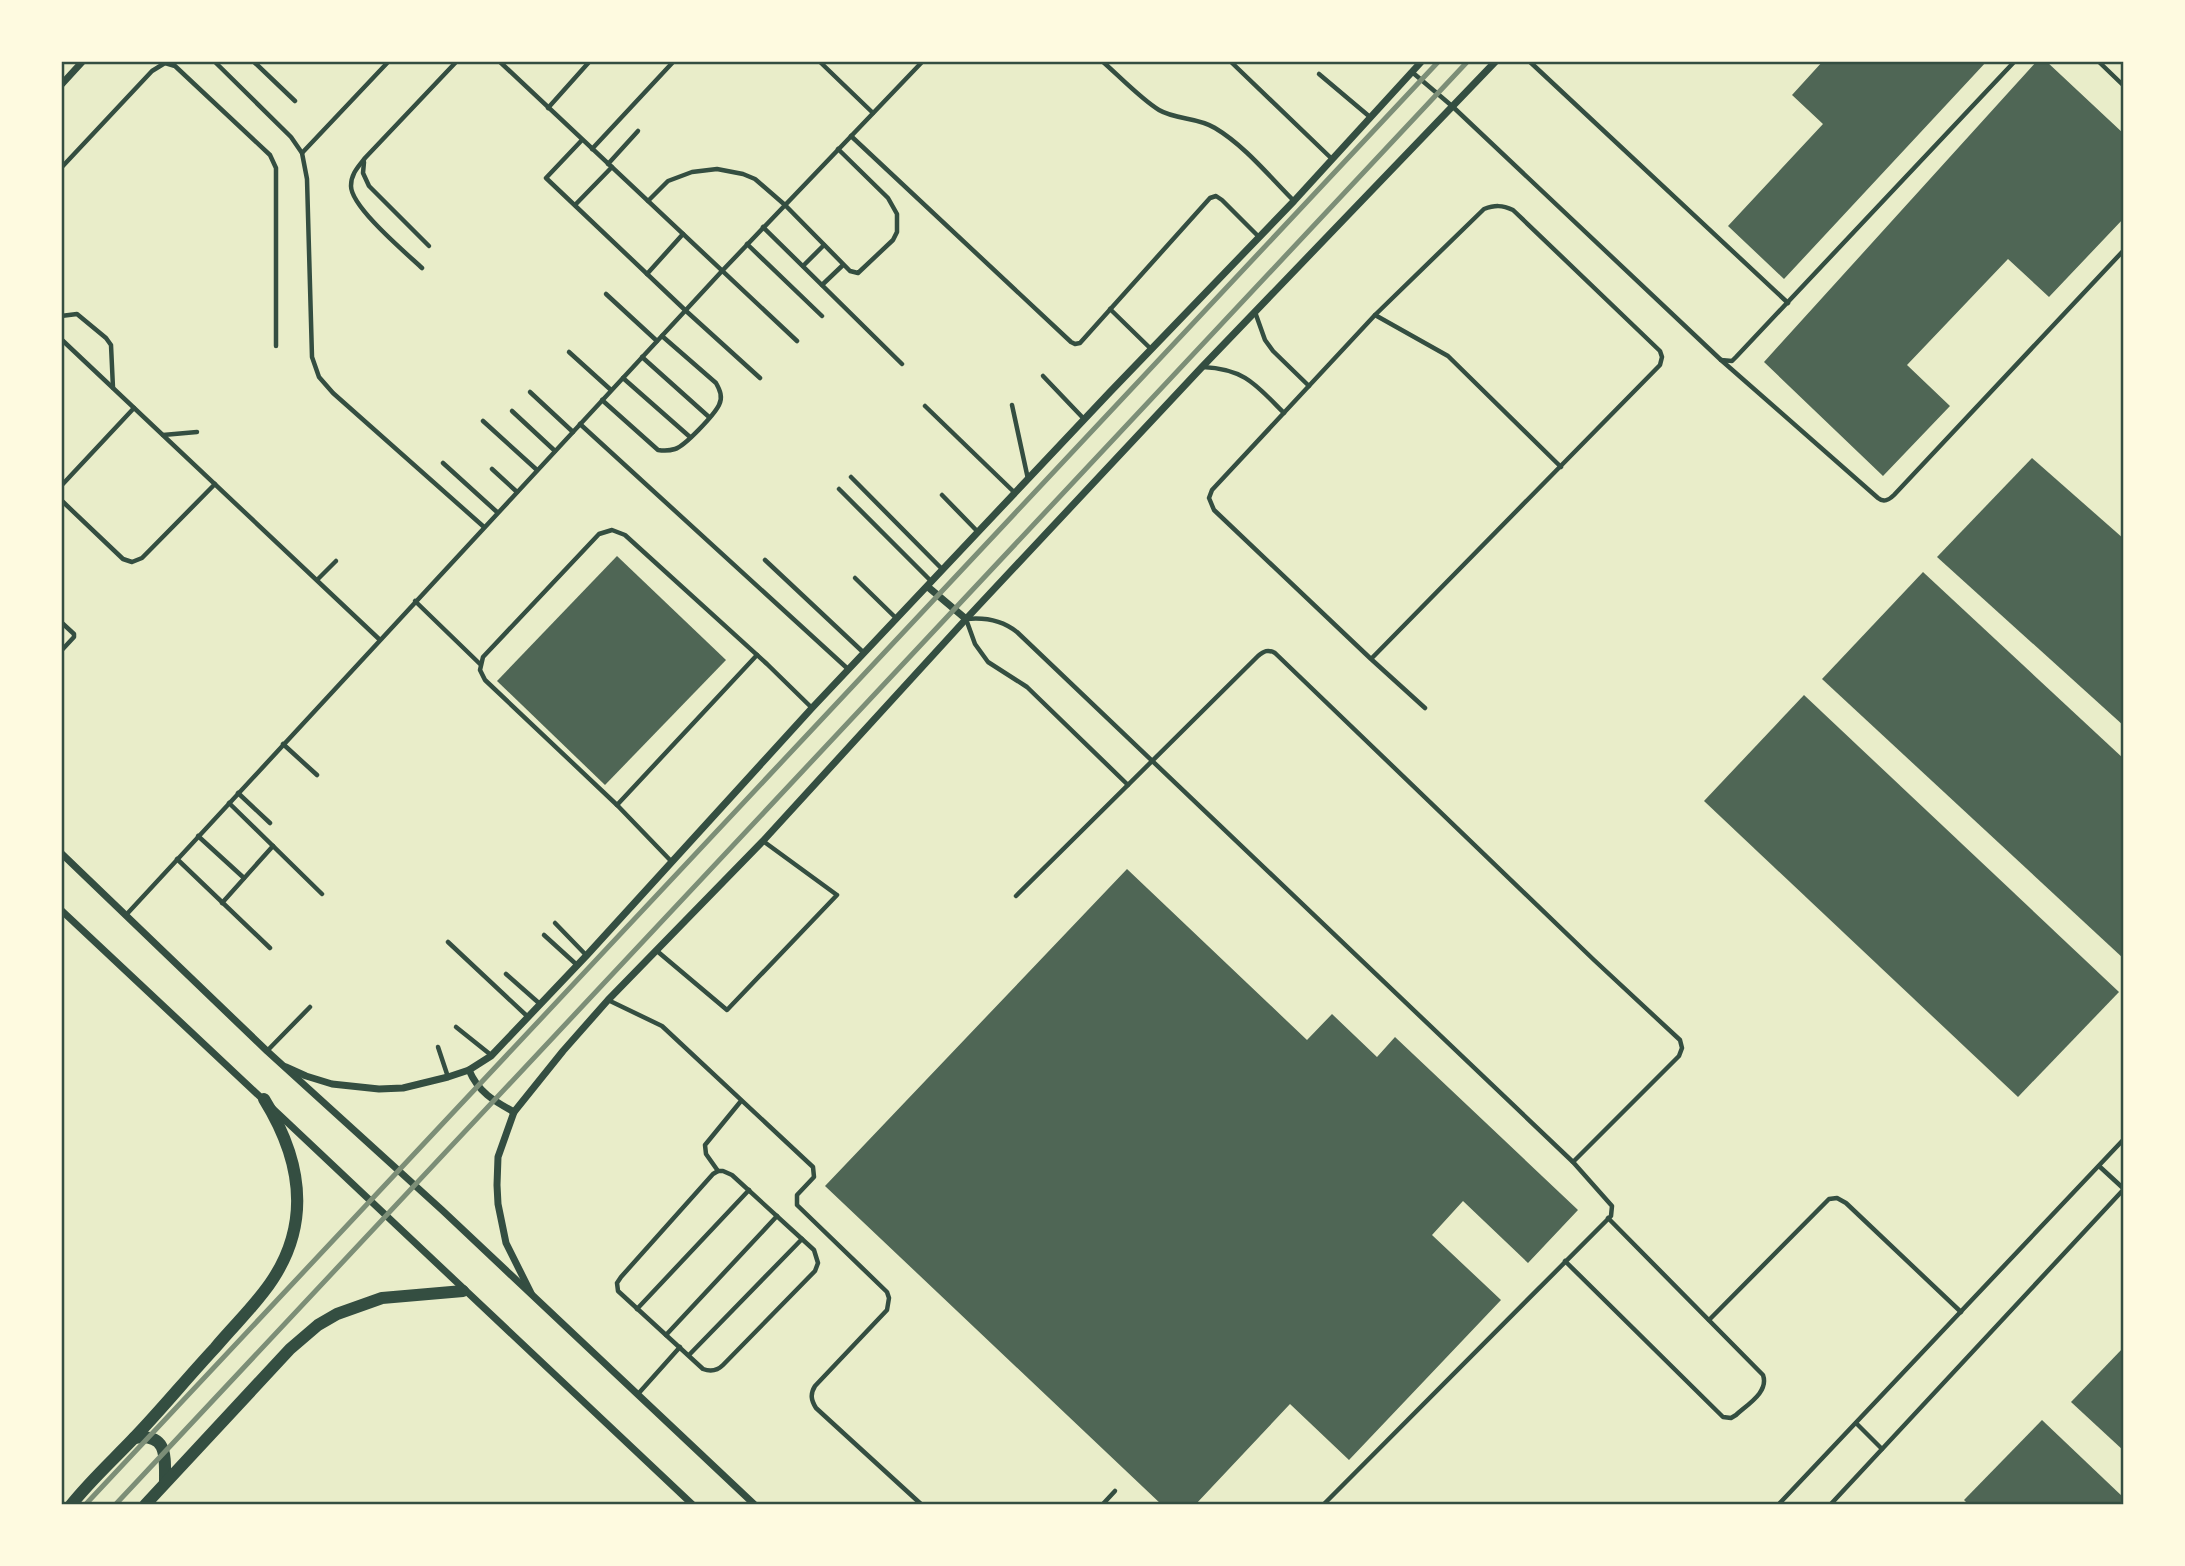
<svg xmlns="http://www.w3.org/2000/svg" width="2185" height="1566" font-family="Rubik,sans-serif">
<rect width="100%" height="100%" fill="#e9edc9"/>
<g fill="#4f6655">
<path d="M 1823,61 L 1987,61 L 1784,279 L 1728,226 L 1823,124 L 1792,95 Z"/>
<path d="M 2037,61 L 2046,61 L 2124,134 L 2124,218 L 2049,297 L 2008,259 L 1907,365 L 1950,406 L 1883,476 L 1764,362 Z"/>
<path d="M 2032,458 L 2124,539 L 2124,726 L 1937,557 Z"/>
<path d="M 617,556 L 726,660 L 605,785 L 497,681 Z"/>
<path d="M 1923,572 L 2124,759 L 2124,959 L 1822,679 Z"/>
<path d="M 1804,695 L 2119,992 L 2018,1097 L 1704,801 Z"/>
<path d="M 1127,869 L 1307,1040 L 1332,1014 L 1377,1057 L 1395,1037 L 1578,1210 L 1528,1263 L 1463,1201 L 1432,1235 L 1501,1300 L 1349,1460 L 1290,1404 L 1195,1505 L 1162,1505 L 825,1186 Z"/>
<path d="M 2124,1347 L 2124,1451 L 2071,1402 Z"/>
<path d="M 2042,1420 L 2124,1498 L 2124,1505 L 1969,1505 L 1964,1500 Z"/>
</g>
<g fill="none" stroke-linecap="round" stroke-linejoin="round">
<g stroke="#344e41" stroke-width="4.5">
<path d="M 214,61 L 291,137 L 302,153 L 307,179 L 312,357 L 319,377 L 333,393 L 484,527"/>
<path d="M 253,61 L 295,101"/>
<path d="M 499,61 L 797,341"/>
<path d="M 819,61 L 873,113"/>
<path d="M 1102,61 C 1118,75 1142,100 1159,110 C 1176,120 1198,117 1215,128 C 1245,146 1269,176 1294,201"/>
<path d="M 1230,61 L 1332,159"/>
<path d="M 1529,61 L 1788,303"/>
<path d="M 2098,61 L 2124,86"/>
<path d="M 1412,72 L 1452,106 L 1721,360 L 1878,498 C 1884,503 1889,500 1894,495 L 2124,250"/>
<path d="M 1319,74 L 1370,117"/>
<path d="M 548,108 L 590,61"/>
<path d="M 851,136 L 1071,342 L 1075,344 L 1080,343 L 1210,198 L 1216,196 L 1222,200 L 1259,237"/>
<path d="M 582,140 L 546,178 L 685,310 L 760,378"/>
<path d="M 592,149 L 674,61"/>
<path d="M 302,153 L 389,61"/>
<path d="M 364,162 L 363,173 L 369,186 L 429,246"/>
<path d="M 608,164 L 638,131"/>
<path d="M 61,168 L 152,71 L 165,63 L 175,66 L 270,155 L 276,168 L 276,346"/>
<path d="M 648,201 L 668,181 L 692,172 L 717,169 L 743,174 L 755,179 L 785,205 L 850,271 L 858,273 L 893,240 L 897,232 L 897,214 L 888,198 L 838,149"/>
<path d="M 575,205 L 612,167"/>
<path d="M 763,227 L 902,364"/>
<path d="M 747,244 L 822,316"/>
<path d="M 803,266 L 824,245"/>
<path d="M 422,268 C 406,253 351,207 351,186 C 351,174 358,167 365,158 L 457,61"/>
<path d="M 647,274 L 683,234"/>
<path d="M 822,285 L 843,265"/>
<path d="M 606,294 L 657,341"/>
<path d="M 1110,309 L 1151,349"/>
<path d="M 1255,312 L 1265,340 L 1273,351 L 1309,386"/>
<path d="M 1375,315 L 1448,356 L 1561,467"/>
<path d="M 61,316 L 77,314 L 106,338 L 111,345 L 113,388"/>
<path d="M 61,339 L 379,639"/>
<path d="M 569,352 L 611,390"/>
<path d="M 642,357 L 709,417"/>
<path d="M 1721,360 L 1732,361 L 1736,357 L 2015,61"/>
<path d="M 1203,367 C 1245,369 1256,385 1284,413"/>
<path d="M 1043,376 L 1084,419"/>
<path d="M 623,378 L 690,437"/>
<path d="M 530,392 L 573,432"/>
<path d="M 602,400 L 658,450 C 664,451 669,451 675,449 C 685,446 714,415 719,405 C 723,397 720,390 716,383 L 662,336"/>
<path d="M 1012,405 L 1028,479"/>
<path d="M 925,406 L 1015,493"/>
<path d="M 512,411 L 555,451"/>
<path d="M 483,421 L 537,470"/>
<path d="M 580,424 L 848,669"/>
<path d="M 163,435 L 197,432"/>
<path d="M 443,463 L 497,512"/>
<path d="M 492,469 L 517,492"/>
<path d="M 851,477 L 943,570"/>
<path d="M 61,486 L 134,408"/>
<path d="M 839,489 L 932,582"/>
<path d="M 942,495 L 978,532"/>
<path d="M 61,500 L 123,559 L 132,562 L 142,558 L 215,484"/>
<path d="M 765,560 L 864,653"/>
<path d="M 855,578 L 897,619"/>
<path d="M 317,580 L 336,561"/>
<path d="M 415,601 L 480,664"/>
<path d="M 61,622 L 74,634 L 74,637 L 61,651"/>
<path d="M 1371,659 L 1214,510 L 1209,498 L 1212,490 L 1375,315 L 1484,209 C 1495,205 1502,205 1513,210 L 1660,351 L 1662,357 L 1660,365 L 1371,659 L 1425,708"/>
<path d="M 283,744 L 317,775"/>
<path d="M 1128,785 L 1027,687 L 988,662 L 975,644 L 966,619 C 985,617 1002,620 1017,632 L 1573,1162 L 1612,1206 L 1611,1216 L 1323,1505"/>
<path d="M 238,793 L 270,823"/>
<path d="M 229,803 L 322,894"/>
<path d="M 617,805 L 757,655"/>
<path d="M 198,836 L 244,878"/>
<path d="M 177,859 L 270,948"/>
<path d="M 671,861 L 617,805 L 485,680 L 480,670 L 483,657 L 599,534 L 612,530 L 625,535 L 767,664 L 812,708"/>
<path d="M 1016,896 L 1258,656 C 1264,651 1268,649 1275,653 L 1594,960 L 1680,1040 L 1682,1048 L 1679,1056 L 1573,1162"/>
<path d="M 222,903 L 273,846"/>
<path d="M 126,915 L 722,271 L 923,61"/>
<path d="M 555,923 L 586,955"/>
<path d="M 544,935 L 577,965"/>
<path d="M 448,942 L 528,1017"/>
<path d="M 657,951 L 727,1010 L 837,895 L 763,841"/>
<path d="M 506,974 L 540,1004"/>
<path d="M 608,1000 L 662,1026 L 813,1167 L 814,1177 L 797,1195 L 797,1205 L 887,1292 L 889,1298 L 887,1310 L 815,1386 C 810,1394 811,1400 816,1408 L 922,1505"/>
<path d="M 456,1027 L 491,1055"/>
<path d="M 438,1047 L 448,1077"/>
<path d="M 267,1051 L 310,1007"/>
<path d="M 2099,1166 L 2124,1189"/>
<path d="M 718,1171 L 723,1171 L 732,1175 L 814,1250 L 818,1263 L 815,1271 L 723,1365 C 717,1371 711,1372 703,1369 L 618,1291 L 617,1283 L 621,1277 L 713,1174 Z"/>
<path d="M 718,1171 L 706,1154 L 705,1145 L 741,1101"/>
<path d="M 1565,1261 L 1723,1417 L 1731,1418 L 1736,1415 C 1748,1404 1769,1392 1763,1375 L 1608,1218"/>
<path d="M 637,1309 L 749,1190"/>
<path d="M 1709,1320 L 1829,1199 L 1837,1198 L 1846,1203 L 1961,1312"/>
<path d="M 666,1335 L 777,1216"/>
<path d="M 689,1355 L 802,1239"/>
<path d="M 638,1394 L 680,1347"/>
<path d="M 1856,1423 L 1882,1449"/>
<path d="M 1102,1505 L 1115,1491"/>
<path d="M 1778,1505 L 2124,1139"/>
<path d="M 1830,1505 L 2124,1189"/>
</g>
<g stroke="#344e41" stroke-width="7">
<path d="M 61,85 L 83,61"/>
<path d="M 928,587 L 966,619"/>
<path d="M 61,853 L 267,1051 L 442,1210 L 755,1505"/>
<path d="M 61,910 C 273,1107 481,1307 693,1505"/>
<path d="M 286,1067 L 306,1076 L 332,1084 L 379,1089 L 403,1088 L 448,1077 L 469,1070 L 491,1056 L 587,955 L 812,708 L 1110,392 L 1294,201 L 1422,61"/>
<path d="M 469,1070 C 478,1092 494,1101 514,1112"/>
<path d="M 531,1293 L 506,1243 L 498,1204 L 497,1185 L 498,1157 L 514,1112 L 563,1051 L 608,1000 L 763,841 L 966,619 L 1202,367 L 1496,61"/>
</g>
<g stroke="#344e41" stroke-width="12">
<path d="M 134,1438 C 168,1433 165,1456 165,1481"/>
<path d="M 71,1505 C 90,1481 112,1461 133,1439 C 161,1410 187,1378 215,1348 C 234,1325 257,1304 273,1279 C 312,1219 300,1157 264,1099"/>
<path d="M 145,1505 L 290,1349 L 318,1325 L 337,1314 L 382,1298 L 463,1291"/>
</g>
<g stroke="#7c8e77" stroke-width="5">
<path d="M 85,1505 L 1439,61"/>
<path d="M 115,1505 L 1468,61"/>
</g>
</g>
<rect width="2185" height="1566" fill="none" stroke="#fefae0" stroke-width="126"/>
<rect x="63" y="63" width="2059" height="1440" fill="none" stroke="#344e41" stroke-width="2.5"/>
</svg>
